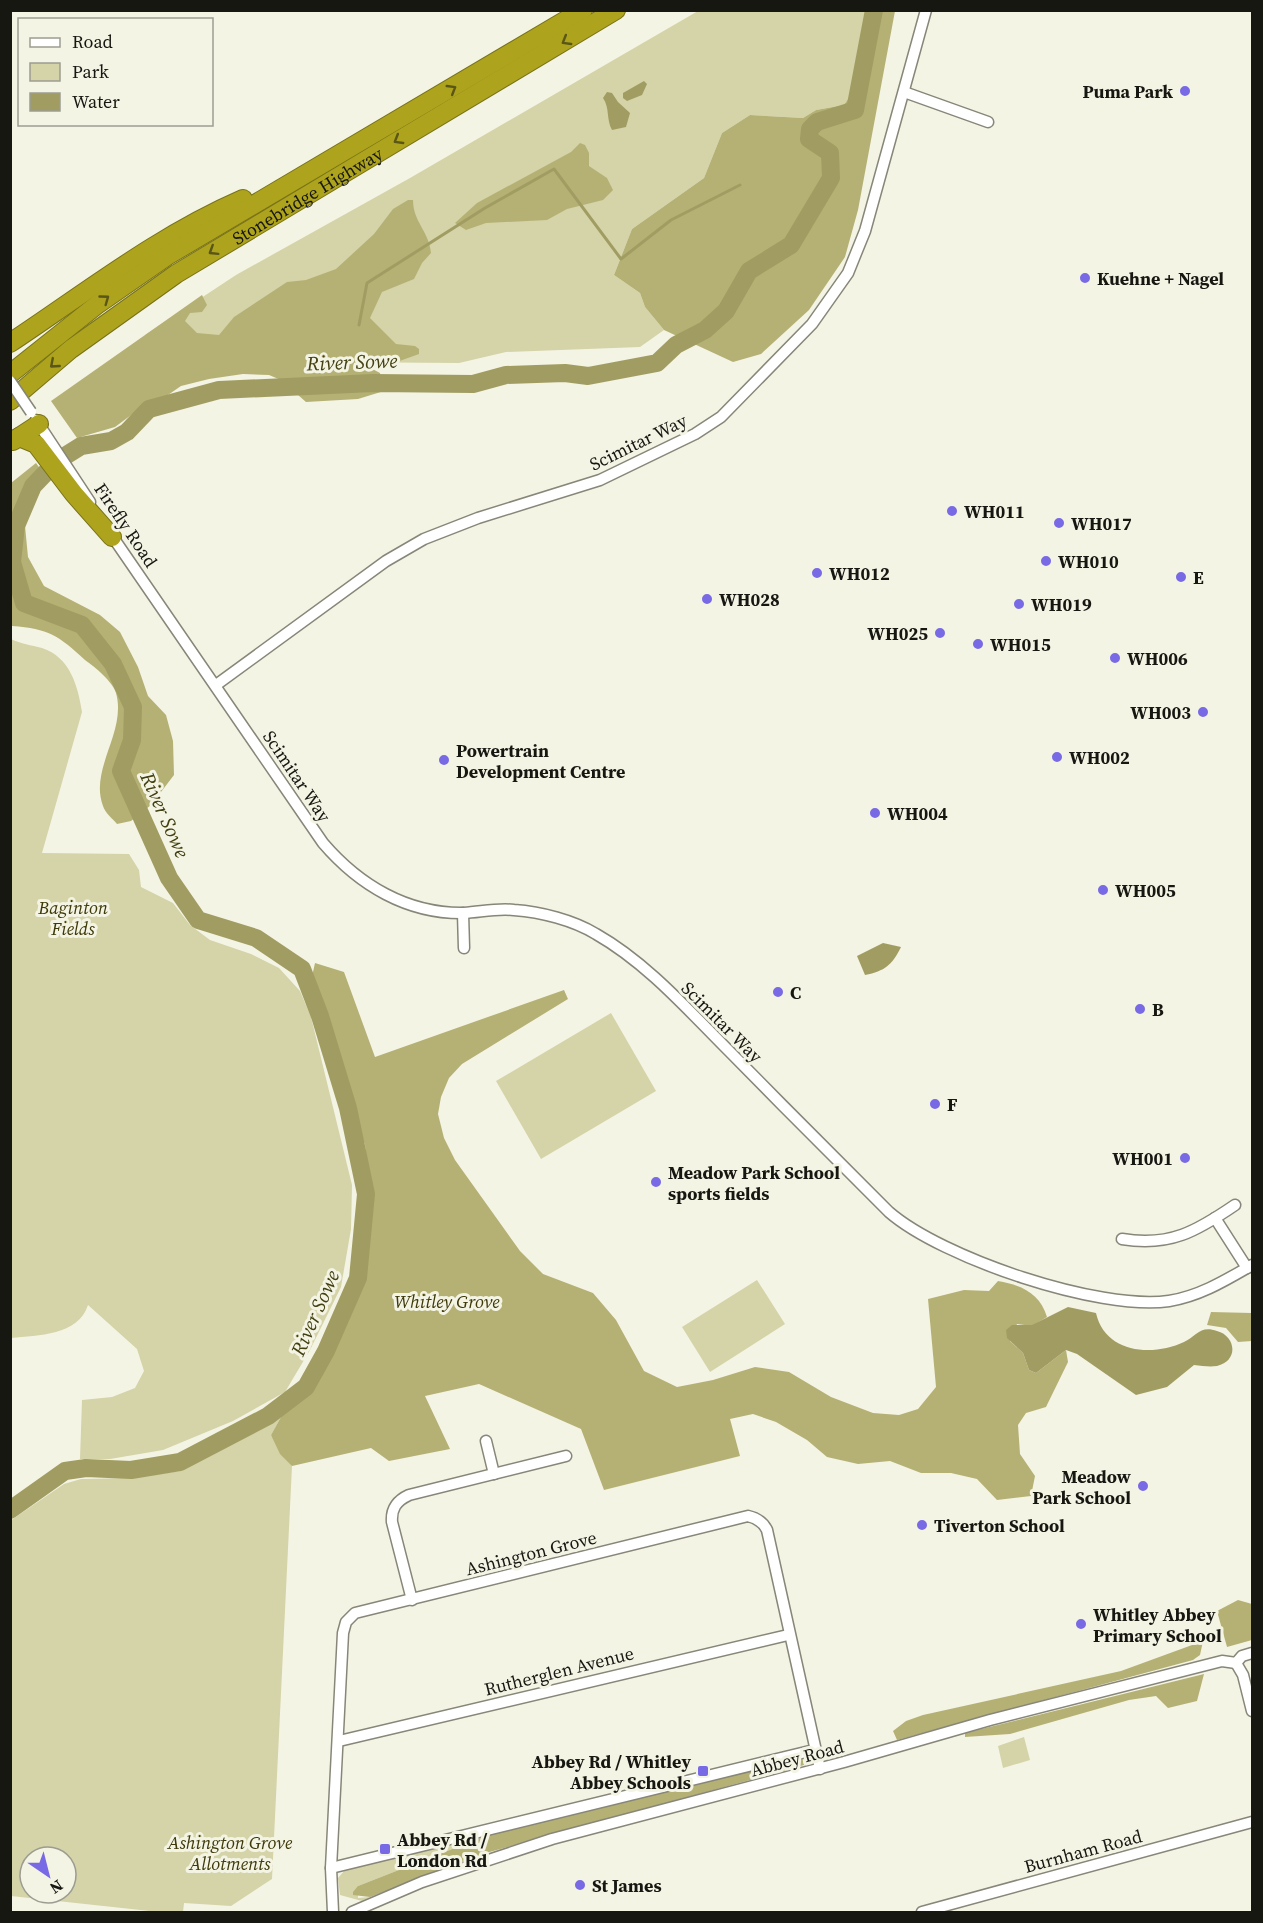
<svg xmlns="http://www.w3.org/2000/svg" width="1263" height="1923" font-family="'Source Serif 4',serif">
<rect width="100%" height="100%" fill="#f4f4e5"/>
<g fill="#d5d3a8" fill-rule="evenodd">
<path d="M 698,11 L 868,11 L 869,20 L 854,90 L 844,105 L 816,110 L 803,118 L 750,115 L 722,133 L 704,178 L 632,229 L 614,275 L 640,293 L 645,307 L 664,330 L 640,347 L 506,352 L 459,363 L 323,362 L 145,335 L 236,275 L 410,178 Z"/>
<path d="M 11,639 C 21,644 31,645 42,648 C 70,657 78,686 82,712 L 42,853 L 129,854 L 139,870 L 141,887 L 173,903 L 190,925 L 210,940 L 251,954 L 279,968 L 300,991 L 311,1017 L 352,1185 L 351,1229 L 341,1287 L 310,1350 L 285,1392 L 233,1421 L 163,1450 L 110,1459 L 80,1459 L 82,1400 L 112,1397 L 135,1388 L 144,1371 L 137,1349 L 88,1305 C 78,1336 38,1335 11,1338 Z"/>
<path d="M 611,1013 L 656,1091 L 541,1159 L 496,1081 Z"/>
<path d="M 757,1280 L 785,1324 L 710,1372 L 682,1327 Z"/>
<path d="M 281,1417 L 271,1435 L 292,1466 L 272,1879 L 231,1906 L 184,1903 L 183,1912 L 159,1912 L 11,1896 L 10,1521 L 64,1484 L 81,1479 L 130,1478 L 181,1471 ZM 30,1857 L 66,1857 L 66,1893 L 30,1893 Z"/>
<path d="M 1024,1737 L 1030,1760 L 1003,1768 L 998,1746 Z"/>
<path d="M 488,1835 L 358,1886 L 358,1898 L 370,1897 L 362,1901 L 340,1895 L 338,1878 L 345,1870 Z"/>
</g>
<g fill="#b5b175">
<path d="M 868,11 L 895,11 L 858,210 L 845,257 L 809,310 L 761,354 L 733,362 L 664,330 L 645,307 L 640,293 L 614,275 L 632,229 L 704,178 L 722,133 L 750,115 L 803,118 L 816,110 L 844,105 L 854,90 L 869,20 Z"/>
<path d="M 580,143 L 585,145 L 589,153 L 589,166 L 607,178 L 613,190 L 603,200 L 567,209 L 547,220 L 486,223 L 466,230 L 455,223 L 477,203 L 571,152 Z"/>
<path d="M 408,200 L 413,200 C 413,222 429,231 431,253 L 422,263 L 414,279 L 382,292 L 370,318 L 396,344 L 415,346 L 419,349 L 419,354 L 394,363 L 372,358 L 367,366 L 380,373 L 384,391 L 358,399 L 306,402 L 281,380 L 269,375 L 243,374 L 209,379 L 181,386 L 165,397 L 146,404 L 115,427 L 77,438 L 51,401 L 202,295 L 207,305 L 202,312 L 190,313 L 185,321 L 197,333 L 219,335 L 234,317 L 287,282 L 306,280 L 336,269 L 374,234 L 393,209 Z"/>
<path d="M 36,463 L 41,470 L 33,492 L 25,526 L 28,557 L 44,586 L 100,615 L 120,632 L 138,667 L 148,696 L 166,715 L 173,741 L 174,775 L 151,805 L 131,821 L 117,824 C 113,819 105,813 103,806 C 89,769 127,732 116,693 C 113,682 95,667 85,660 C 58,635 49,629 12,626 L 11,623 L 11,483 Z"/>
<path d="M 315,963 L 344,972 L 375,1057 L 564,990 L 568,999 L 462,1064 L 449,1078 L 441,1097 L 438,1114 L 444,1138 L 455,1160 L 520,1251 L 543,1274 L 593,1293 L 616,1320 L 644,1371 L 677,1387 L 713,1380 L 755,1367 L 789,1372 L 831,1397 L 873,1413 L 899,1415 L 918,1409 L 936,1387 L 928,1299 L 964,1290 L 989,1291 L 998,1281 C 1021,1285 1040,1293 1047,1317 L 1032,1326 L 1017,1324 L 1010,1341 L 1023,1353 L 1029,1370 L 1036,1373 L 1066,1350 L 1068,1362 L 1046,1407 L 1026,1413 L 1018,1425 L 1020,1454 L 1035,1476 L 1031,1496 L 997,1500 L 977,1479 L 951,1473 L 921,1473 L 890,1461 L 858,1464 L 827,1457 L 807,1440 L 776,1422 L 753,1414 L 730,1419 L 740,1456 L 604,1490 L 581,1429 L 479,1384 L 425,1396 L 450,1449 L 389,1461 L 371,1448 L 292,1466 L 280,1454 L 271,1435 L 281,1417 L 309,1388 L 323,1368 L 341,1329 L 361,1279 L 370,1194 L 365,1145 L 311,981 Z"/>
<path d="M 1211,1312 L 1252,1313 L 1252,1341 L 1238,1342 L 1226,1328 L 1207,1325 Z"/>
<path d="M 1238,1600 L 1252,1604 L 1252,1640 L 1227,1647 L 1217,1611 Z"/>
<path d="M 1203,1641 L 1200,1655 L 1193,1660 L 897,1740 L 893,1731 L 906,1721 L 923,1715 L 1121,1671 Z"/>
<path d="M 1204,1674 L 1197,1701 L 1168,1708 L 1156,1696 L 1129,1700 L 1010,1734 L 965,1737 L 965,1733 Z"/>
<path d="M 802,1757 L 804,1765 L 486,1853 L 370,1897 L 353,1895 L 353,1892 L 358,1886 L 488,1835 Z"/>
</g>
<g fill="#a19d62">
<path d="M 644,81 L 647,84 L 642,95 L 627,101 L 623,98 L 623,93 Z"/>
<path d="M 607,92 L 612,93 L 618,102 L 630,113 L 626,127 L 612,130 C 606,119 610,108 603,98 Z"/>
<path d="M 883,943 L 901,947 C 892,965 885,971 865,975 L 857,956 Z"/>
<path d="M 1068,1307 L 1096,1313 C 1105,1353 1152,1357 1184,1342 C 1197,1336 1200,1325 1217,1331 C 1236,1336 1239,1361 1217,1366 C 1210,1367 1202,1366 1194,1365 L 1167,1387 L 1136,1395 L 1077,1354 L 1066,1350 L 1036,1373 L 1029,1370 L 1023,1353 L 1007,1338 L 1006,1330 L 1012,1325 L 1032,1325 Z"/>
</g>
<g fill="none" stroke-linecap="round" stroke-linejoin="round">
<path stroke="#a19d62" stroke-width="3" d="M 359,325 L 367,283 L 485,208 L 554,169 L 621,259 L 671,220 L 740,185"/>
<path stroke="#a19d62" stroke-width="18" d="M 10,1510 L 65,1471 L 86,1468 L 131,1470 L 180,1462 L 268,1416 L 306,1387 L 326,1351 L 358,1278 L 366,1194 L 348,1108 L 320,1016 L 302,969 L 256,938 L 198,920 L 169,878 L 121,771 L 132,740 L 133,707 L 113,664 L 82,625 L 24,603 L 12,562 L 16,526 L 33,486 L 57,461 L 81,446 L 111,441 L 127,432 L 149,409 L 219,390 L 373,383 L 473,384 L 506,375 L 565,373 L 588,376 L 657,363 L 676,345 L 705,330 L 726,311 L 749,271 L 791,245 L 831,178 L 830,153 L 809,139 L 810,129 L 817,122 L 855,110 L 874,10"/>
<g stroke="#878679" stroke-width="13">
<g id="street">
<path d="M 904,92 L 988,122"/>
<path d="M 36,420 L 90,502"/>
<path d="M 110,533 L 323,843 C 359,885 407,914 464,913 C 481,912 497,908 514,910 C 541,912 573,920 596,934 C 647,963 688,1010 729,1051 C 782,1105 835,1158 889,1212 C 942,1258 1099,1311 1169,1301 C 1200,1296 1226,1280 1252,1265"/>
<path d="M 216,685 L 386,561 L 424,539 L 478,518 L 600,480 L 695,434 L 721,417 L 812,324 L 848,273 L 865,231 L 926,10"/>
<path d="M 463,913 L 464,948"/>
<path d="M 1215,1218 L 1247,1268"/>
<path d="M 1122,1239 C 1170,1247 1197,1231 1235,1205"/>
<path d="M 486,1441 L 494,1474"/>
<path d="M 412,1600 L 392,1522 C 391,1509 396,1501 409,1495 L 566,1456"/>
<path d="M 1236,1663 L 1243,1675 L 1252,1711"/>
<path d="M 1236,1663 L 1242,1656 L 1252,1653"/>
<path d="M 339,1741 L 788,1635"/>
<path d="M 331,1868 L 814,1750"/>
<path d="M 333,1912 L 331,1868 L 343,1633 L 346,1622 L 355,1613 L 748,1516 C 757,1518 763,1522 767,1530 L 820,1769"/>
<path d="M 352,1912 L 422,1882 L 552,1839 L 844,1762 L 990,1720 L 1222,1661 L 1236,1663"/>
<path d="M 922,1912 L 1252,1822"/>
</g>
</g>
<g stroke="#787219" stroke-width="20">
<g id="highway">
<path d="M 10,343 C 87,292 158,236 243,199"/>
<path d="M 10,374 L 98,304 L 167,256 L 583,10"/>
<path id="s1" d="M 10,401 L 71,349 L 176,274 L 616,10"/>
<path d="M 19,437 L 36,444 L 74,494 L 112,537"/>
<path d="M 13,441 L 39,424"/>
</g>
</g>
<use href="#street" stroke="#fff" stroke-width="10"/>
<use href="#highway" stroke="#ada31d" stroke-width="18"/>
<g stroke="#878679" stroke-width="13" stroke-linecap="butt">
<path id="street-bridge" d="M 10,381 L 31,412"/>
</g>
<use href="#street-bridge" stroke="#fff" stroke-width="10"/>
</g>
<defs><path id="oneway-chevron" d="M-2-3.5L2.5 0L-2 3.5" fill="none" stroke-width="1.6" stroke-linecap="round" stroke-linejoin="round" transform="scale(1.5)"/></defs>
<g stroke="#5a5617">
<use href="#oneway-chevron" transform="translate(566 41) rotate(149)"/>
<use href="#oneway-chevron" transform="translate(452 89) rotate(-31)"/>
<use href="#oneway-chevron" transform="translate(398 140) rotate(149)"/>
<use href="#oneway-chevron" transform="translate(213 251) rotate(148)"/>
<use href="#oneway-chevron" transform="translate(105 299) rotate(-36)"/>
<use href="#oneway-chevron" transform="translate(54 364) rotate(139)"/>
</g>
<g fill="#7869e4" stroke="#f4f4e5" stroke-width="2">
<circle cx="1185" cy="91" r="6"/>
<circle cx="1085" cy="278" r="6"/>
<circle cx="952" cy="511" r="6"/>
<circle cx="1059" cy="523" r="6"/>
<circle cx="1046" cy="561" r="6"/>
<circle cx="817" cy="573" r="6"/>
<circle cx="1181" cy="577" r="6"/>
<circle cx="707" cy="599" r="6"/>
<circle cx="1019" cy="604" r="6"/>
<circle cx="940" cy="633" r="6"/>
<circle cx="978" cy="644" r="6"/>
<circle cx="1115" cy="658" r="6"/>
<circle cx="1203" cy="712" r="6"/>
<circle cx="1057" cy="757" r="6"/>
<circle cx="444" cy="760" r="6"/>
<circle cx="875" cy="813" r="6"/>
<circle cx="1103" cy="890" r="6"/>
<circle cx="778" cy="992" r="6"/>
<circle cx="1140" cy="1009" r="6"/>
<circle cx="935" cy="1104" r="6"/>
<circle cx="1185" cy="1158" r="6"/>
<circle cx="656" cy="1182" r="6"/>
<circle cx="1143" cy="1486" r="6"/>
<circle cx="922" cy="1525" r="6"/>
<circle cx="1081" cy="1624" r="6"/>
<rect x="697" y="1765" width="12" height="12" rx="3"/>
<rect x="379" y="1843" width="12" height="12" rx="3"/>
<circle cx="580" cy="1885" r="6"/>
</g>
<g text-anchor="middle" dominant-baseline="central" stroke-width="6" stroke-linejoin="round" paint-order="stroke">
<g font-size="18" font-weight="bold" fill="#171712" stroke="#f4f4e5" text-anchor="start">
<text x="1173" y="91" text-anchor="end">Puma Park</text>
<text x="1097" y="278">Kuehne + Nagel</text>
<text x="964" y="511">WH011</text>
<text x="1071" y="523">WH017</text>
<text x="1058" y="561">WH010</text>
<text x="829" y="573">WH012</text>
<text x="1193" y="577">E</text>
<text x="719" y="599">WH028</text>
<text x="1031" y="604">WH019</text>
<text x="928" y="633" text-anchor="end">WH025</text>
<text x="990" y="644">WH015</text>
<text x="1127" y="658">WH006</text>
<text x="1191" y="712" text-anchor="end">WH003</text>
<text x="456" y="750">Powertrain<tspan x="456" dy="21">Development Centre</tspan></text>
<text x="1069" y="757">WH002</text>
<text x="887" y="813">WH004</text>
<text x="1115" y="890">WH005</text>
<text x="790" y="992">C</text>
<text x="1152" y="1009">B</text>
<text x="947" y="1104">F</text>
<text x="1173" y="1158" text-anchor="end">WH001</text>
<text x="668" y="1172">Meadow Park School<tspan x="668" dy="21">sports fields</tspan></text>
<text x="1131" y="1476" text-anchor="end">Meadow<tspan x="1131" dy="21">Park School</tspan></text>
<text x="934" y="1525">Tiverton School</text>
<text x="1093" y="1614">Whitley Abbey<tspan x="1093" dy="21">Primary School</tspan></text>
<text x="691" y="1761" text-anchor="end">Abbey Rd / Whitley<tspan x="691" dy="21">Abbey Schools</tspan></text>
<text x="397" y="1839">Abbey Rd /<tspan x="397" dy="21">London Rd</tspan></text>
<text x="592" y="1885">St James</text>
</g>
<g font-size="18" fill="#171712" stroke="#f4f4e5">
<text stroke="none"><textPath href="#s1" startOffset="362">Stonebridge Highway</textPath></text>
<text transform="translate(638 442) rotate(-26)">Scimitar Way</text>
<text transform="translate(126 525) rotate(56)">Firefly Road</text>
<text transform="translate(297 776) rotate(56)">Scimitar Way</text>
<text transform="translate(722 1022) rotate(45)">Scimitar Way</text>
<text transform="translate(531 1553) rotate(-14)">Ashington Grove</text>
<text transform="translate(559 1671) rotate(-14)">Rutherglen Avenue</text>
<text transform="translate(797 1758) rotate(-15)">Abbey Road</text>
<text transform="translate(1083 1851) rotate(-15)">Burnham Road</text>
</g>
<g font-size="18" font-style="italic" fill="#3d3908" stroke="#f4f4e5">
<text x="73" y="907">Baginton<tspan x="73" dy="21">Fields</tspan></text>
<text x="447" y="1301">Whitley Grove</text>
<text x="230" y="1842">Ashington Grove<tspan x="230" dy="21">Allotments</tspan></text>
</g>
<g font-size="20" font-style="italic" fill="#434011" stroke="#f4f4e5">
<text transform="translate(352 362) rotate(-2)">River Sowe</text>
<text transform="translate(165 815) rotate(66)">River Sowe</text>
<text transform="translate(315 1313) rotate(-66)">River Sowe</text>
</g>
</g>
<rect width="1263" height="1923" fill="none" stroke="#171712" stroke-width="24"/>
<rect x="18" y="18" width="195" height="108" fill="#f4f4e5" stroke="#9c9c91" stroke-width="1.5"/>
<rect x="30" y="38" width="30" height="9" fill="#ffffff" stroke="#9c9c91" stroke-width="1.5"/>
<text x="72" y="48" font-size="18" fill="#171712">Road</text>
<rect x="30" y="63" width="30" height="18" fill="#d5d3a8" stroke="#9c9c91" stroke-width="1.5"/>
<text x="72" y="78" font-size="18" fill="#171712">Park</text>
<rect x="30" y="93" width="30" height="18" fill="#a19d62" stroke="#9c9c91" stroke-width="1.5"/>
<text x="72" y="108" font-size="18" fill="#171712">Water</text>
<g transform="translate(48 1875) rotate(145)"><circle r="28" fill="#f4f4e5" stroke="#9c9c91" stroke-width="1.5"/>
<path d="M0-4.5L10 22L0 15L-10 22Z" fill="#7869e4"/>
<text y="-9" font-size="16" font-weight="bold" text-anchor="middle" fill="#171712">N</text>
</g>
</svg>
